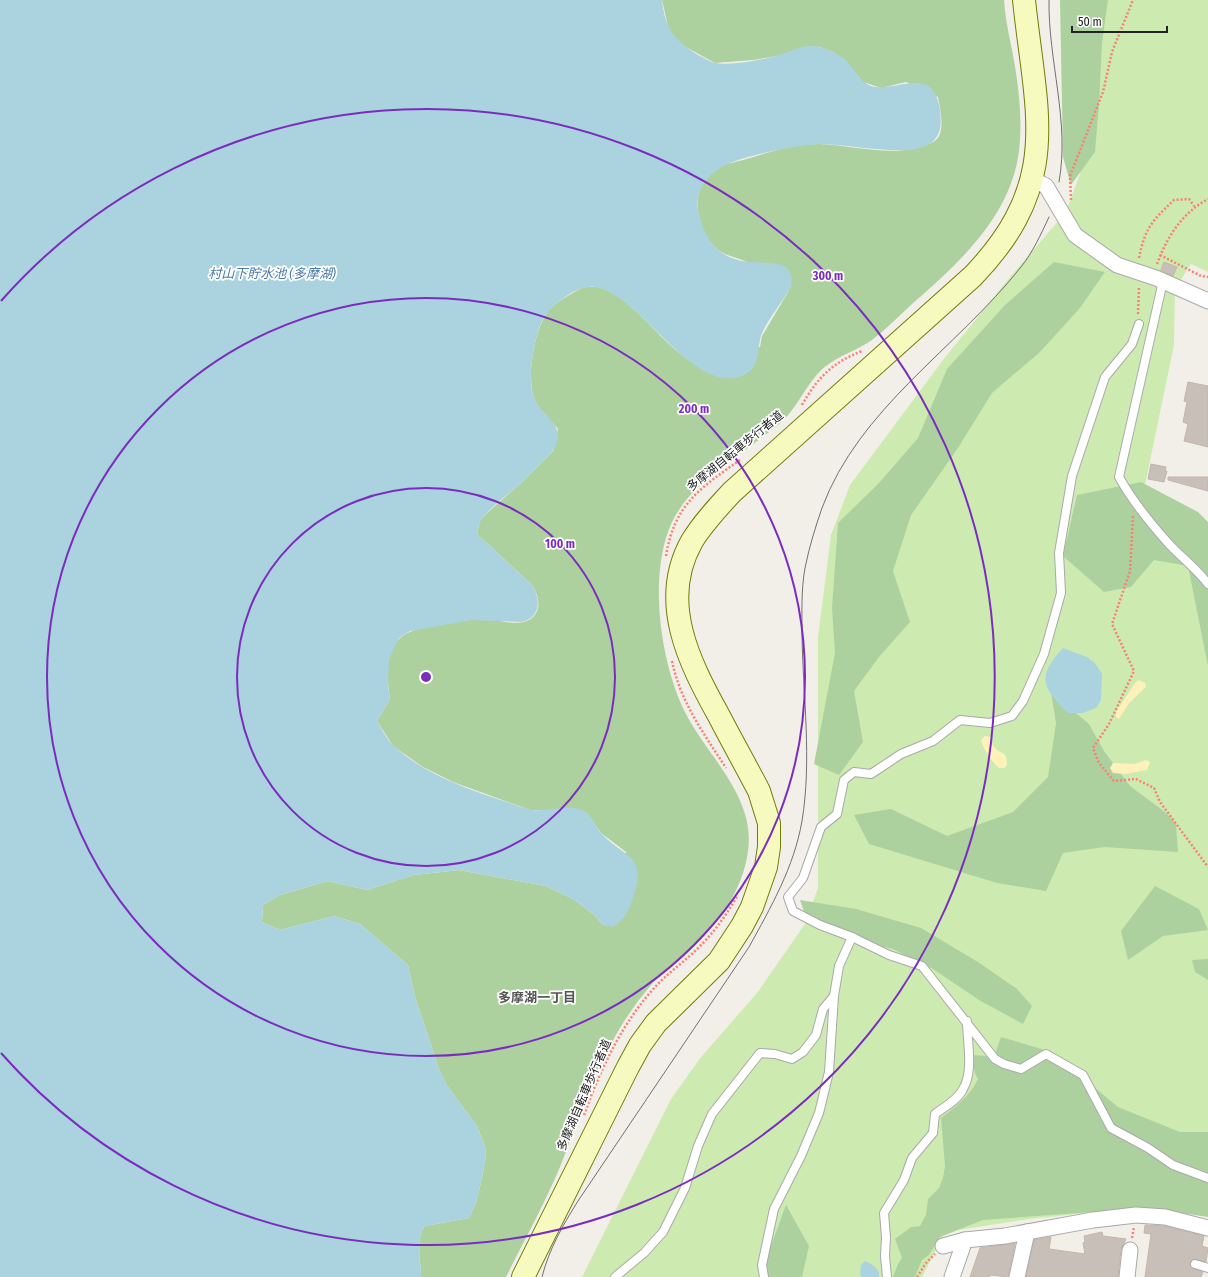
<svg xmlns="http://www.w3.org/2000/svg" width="1208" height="1277" font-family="'Fira Sans Condensed','Noto Sans JP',sans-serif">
<rect width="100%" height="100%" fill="#f2efe9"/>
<path fill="#cdebb0" d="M 1082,0 L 1208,0 L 1208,272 L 1191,264 L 1175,289 L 1174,345 L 1145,485 L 1208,563 L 1208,1215 L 1128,1209 L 1029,1219 L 945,1232 L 922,1277 L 582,1277 L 671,1099 L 701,1057 L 757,993 L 805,924 L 818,888 L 818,637 L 831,535 L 850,485 L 943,360 L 1010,277 L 1066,212 L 1085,160 Z"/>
<g fill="#add19e">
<path d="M 662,0 L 1004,0 C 1005,16 1008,30 1011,45 C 1018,79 1023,117 1019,151 C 1011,216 959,263 912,304 C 899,316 886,329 872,340 C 858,350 840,355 826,366 C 806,382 798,409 778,425 C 741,456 694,478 672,522 C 648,574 660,658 683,708 C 705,755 756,795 748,851 C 743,890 719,922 692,948 C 679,961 664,971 652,984 C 603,1040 587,1100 560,1167 C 544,1205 524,1241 506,1277 L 421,1277 C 421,1261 415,1239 425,1226 L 469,1218 L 476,1203 L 482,1178 L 486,1154 L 485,1146 L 477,1126 L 446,1084 L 439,1069 L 415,997 L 408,965 L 360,924 L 334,916 L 280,930 L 262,922 L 263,905 L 280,895 L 328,881 L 367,890 L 414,875 L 459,870 L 546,886 L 573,899 L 593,914 L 603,925 L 626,852 L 601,833 L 587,813 L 572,808 L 556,810 L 530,810 L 453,782 L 423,767 L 393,746 L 377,721 L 390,699 C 387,680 384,652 400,638 C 414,625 464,619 483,619 C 497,619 516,627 529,620 C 543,612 539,595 532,585 L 477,534 L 480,521 L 486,514 L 523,481 L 553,451 L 558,429 C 550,420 538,409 534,398 C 526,376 535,324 551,308 C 556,303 564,298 571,294 C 579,289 587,285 597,287 C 622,292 649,325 668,343 C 677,352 688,359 699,367 L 760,347 L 762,336 L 791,287 C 777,279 763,270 749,263 C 740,258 730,257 721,252 C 704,241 694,212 699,193 C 702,182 712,171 722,166 C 728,163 736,162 743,160 C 767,153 793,144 819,144 C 855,145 899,160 933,142 C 947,135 940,109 938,97 L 906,82 L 881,88 L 863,82 L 845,60 L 833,52 L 820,47 L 810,46 L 777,56 L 753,60 L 715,63 L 682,45 L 672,36 L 668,26 Z"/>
<path d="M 1060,0 L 1108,0 L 1102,43 L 1099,105 L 1095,152 L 1071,185 L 1063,157 Z"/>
<path d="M 1054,262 L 1105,272 L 1080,308 L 1039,353 L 992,393 L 958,448 L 911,515 L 893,571 L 910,622 L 879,657 L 854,691 L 863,742 L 839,775 L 814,764 L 835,653 L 832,608 L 838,523 L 879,483 L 918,438 L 947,369 L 1005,305 Z"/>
<path d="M 1141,482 L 1198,512 L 1208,522 L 1208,666 L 1188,566 L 1154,560 L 1131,587 L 1104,592 L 1063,556 L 1077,495 Z"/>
<path d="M 1051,692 L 1089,724 L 1104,751 L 1130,786 L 1165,812 L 1176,824 L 1178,852 L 1104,847 L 1063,853 L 1046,891 L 997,883 L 869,844 L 854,815 L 891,809 L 947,836 L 1013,812 L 1048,777 L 1056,723 Z"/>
<path d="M 1155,886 L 1199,909 L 1208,930 L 1163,936 L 1128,960 L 1121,931 Z"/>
<path d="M 800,900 L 856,909 L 921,928 L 978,962 L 1017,989 L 1032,1006 L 1023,1024 L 979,1000 L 933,969 L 893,949 L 846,938 L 806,917 Z"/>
<path d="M 1208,959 L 1208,980 L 1195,972 L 1192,960 Z"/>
<path d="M 1001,1037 L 1052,1052 L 1118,1107 L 1180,1132 L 1208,1132 L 1208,1217 L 1148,1208 L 983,1220 L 940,1237 L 929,1255 L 922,1260 L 915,1277 L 893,1277 L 898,1264 L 902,1258 L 895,1239 L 911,1227 L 920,1226 L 926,1215 L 928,1199 L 939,1188 L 943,1178 L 945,1166 L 941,1118 C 955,1107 970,1096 978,1079 L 975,1074 L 972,1055 L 986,1056 L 992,1062 Z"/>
<path d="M 786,1205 L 809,1246 L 802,1277 L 764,1277 L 766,1259 Z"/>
</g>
<g fill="#fff1ba">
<path d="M 1139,680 L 1145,683 L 1146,687 L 1129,703 L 1119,719 L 1116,717 L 1116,712 L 1135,683 Z"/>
<path d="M 985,736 L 991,737 C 992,740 992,744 994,747 C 1000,755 1007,749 1007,765 L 1004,768 L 999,768 C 991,760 984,751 981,740 Z"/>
<path d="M 1146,760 L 1150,762 L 1147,770 L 1125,774 L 1113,773 L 1110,768 L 1113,763 L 1135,764 Z"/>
</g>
<g fill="#aad3df">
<path d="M 0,0 L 662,0 C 665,28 674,40 698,55 C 703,57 710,62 715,63 C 731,66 761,60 776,56 C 787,53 798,47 809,46 C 821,45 836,52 845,60 C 855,68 858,81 871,86 C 894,93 931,65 939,105 C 945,135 936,148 905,150 C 877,151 849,145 821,144 C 801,144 736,157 720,168 C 706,177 695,192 698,209 C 704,239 717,259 750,262 C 761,263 773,262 784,266 C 792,272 792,277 791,287 C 784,299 765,324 761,336 C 757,349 760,367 746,374 C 696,401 642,295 596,287 C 585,285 574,291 565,297 C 553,306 543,315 539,329 C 533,347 527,381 534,398 C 540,413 563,424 557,442 C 555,450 547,457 541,463 C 534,469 529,476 522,482 C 509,494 492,505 482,519 C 479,523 478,529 477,534 L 532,585 C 541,599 541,617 522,622 L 472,620 L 410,631 L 399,638 L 389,659 L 388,687 L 390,699 L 377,721 C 382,729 387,740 394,746 C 424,774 469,790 507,802 C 515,805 523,808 531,810 C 548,812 572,802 587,813 C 593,818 596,828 601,833 C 625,859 648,854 633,898 C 628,912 625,919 613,927 L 603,925 L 593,914 L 573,899 L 546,886 L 459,870 L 414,875 L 367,890 L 328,881 L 280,895 L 263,905 L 262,922 L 280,930 L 334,916 L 360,924 L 408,965 L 415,997 L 439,1069 L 446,1084 L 477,1126 L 485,1146 L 486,1154 L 482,1178 L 476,1203 L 469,1218 L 425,1226 C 415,1239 421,1262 421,1277 L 0,1277 Z"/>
<path d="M 1063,648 L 1087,657 L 1095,663 L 1102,674 L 1101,700 L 1096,708 L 1083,713 L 1068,713 C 1041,687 1037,676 1063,648 Z"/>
<path d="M 865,1261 C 873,1265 880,1268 879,1277 L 862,1277 L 860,1275 L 861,1265 Z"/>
</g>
<g fill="#c7bfb8" stroke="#c4b6ab">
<path d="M 1164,262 L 1177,267 L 1173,276 L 1161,270 Z"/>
<path d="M 1188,382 L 1208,386 L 1208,447 L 1184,441 L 1188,424 L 1183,422 L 1187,402 L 1184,401 Z"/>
<path d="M 1151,464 L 1166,467 L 1165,471 L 1167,471 L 1164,482 L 1148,479 Z"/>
<path d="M 1168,477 L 1208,477 L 1208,491 L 1168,480 Z"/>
<path d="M 1145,1225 L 1164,1226 L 1204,1236 L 1202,1246 L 1208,1248 L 1206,1262 L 1194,1259 L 1190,1263 L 1191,1268 L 1203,1272 L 1201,1277 L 1145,1277 L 1151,1234 L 1144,1233 Z"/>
<path d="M 1102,1232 L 1103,1236 L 1126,1239 L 1121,1249 L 1118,1277 L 1026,1277 L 1034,1240 L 1051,1237 L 1049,1249 L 1085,1254 L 1083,1243 L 1085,1242 L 1084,1236 Z"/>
<path d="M 1015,1243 L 1008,1277 L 990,1275 L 989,1277 L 970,1277 L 980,1248 Z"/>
</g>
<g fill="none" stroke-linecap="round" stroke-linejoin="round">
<g stroke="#a9a9a9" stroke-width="10">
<g id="lane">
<path d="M 1163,281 L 1119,477 C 1133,502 1150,523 1169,544 C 1182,558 1197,569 1208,584"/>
<path d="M 1139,324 L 1132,344 L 1105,377 L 1072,476 L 1059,553 L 1061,593 L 1044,654 L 1023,701 L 1012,716 L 990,723 L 960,720 L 933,741 L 901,754 L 871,774 L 854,772 L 844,780 L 837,814 L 821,827 L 803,878 L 788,897 L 793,911 L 820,925 L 852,937 L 889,955 L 922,966 L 995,1059 L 1004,1064 L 1021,1069 L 1046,1054 L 1083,1075 L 1111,1128 L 1148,1148 L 1173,1165 L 1208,1178"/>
<path d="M 1195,1264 L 1208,1268"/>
<path d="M 615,1277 L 644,1253 L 663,1232 L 685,1188 L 698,1146 L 712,1114 L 760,1053 L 775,1054 L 792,1059 L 803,1052 L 816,1035 L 823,1009 L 834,996"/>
<path d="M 764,1277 L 762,1265 L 774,1209 L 801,1156 L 819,1113 L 829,1072 L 834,996 L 839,966 L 852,937"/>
<path d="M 887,1277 L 885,1256 L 886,1237 L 884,1213 L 904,1180 L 912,1158 L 933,1133 L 935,1114 C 944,1107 958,1100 963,1089 C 974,1071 967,1042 967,1021"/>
</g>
</g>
<g stroke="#a9a9a9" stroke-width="17">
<g id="street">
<path d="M 1032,179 L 1046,186 L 1075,235 L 1117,265 L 1156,278 L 1208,301"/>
<path d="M 943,1246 L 965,1240"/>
<path d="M 952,1277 L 965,1240 L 1005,1236 L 1093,1220 L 1136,1215 L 1165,1217 L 1208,1228"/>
<path d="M 1017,1277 L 1027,1232"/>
<path d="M 1127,1277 L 1130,1250"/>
</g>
</g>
<g stroke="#707d05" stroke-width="24">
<path id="secondary" d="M 523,1277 L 628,1067 L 640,1045 L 656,1023 L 719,961 L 742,926 L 752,907 L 766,867 L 769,847 L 769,823 L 759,791 C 746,766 732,741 719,716 C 689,662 658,601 692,541 C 703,523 718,507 732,492 L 973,276 C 1063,182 1036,115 1024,0"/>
</g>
<g stroke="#fa8072" stroke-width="2.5" stroke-dasharray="2 2" stroke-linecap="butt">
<path d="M 1071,200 L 1070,176 L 1103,92 L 1112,52 L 1133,0"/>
<path d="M 1160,255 L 1201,276 L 1208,277"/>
<path d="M 1139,258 C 1145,228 1152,221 1174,200 L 1189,199 L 1194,206"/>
<path d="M 1157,264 C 1167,237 1182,213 1208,199"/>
<path d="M 1138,314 L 1139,287"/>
<path d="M 802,405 C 818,377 832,363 862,351"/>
<path d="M 1133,516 L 1130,571 L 1112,624 L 1134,671 L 1109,724 L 1093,748 L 1099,763 L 1114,781 L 1136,779 L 1154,788 L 1160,802 L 1208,867"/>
<path d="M 666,556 C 674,505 700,488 740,460"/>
<path d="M 672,661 C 680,701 704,734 726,768"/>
<path d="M 584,1115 C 601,1068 622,1023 656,986 C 670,971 687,960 701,945 C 716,930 727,914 737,896"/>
<path d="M 1132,1238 L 1134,1227"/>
<path d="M 917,1277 L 926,1263 L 935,1254"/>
</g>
<use href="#lane" stroke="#fff" stroke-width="8"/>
<use href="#street" stroke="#fff" stroke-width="15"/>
<use href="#secondary" stroke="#f7fabf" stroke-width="22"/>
<g stroke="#707070" stroke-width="1">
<path d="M 1049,0 C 1048,61 1070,121 1059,182"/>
<path d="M 542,1277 C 549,1249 563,1225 578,1201 L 749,947 C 771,907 794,867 802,821 C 812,760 803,696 802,635 C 802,613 801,590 805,568 C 809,548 815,528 822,508 C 859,408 956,349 1021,267 C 1033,252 1041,234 1049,217"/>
</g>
</g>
<g fill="none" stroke="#7b2cbf" stroke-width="2">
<circle cx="426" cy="677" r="189"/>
<circle cx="426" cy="677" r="379"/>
<path d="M1 301A568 568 0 1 1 1 1053"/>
</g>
<g text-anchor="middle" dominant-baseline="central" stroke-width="3.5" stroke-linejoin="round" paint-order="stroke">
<g font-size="12" fill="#222" stroke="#fff">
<text transform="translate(735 451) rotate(-39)">多摩湖自転車歩行者道</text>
<text transform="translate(584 1095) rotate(-67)">多摩湖自転車歩行者道</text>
</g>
<g font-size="13" font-style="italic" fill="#4a7aab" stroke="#fff">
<text x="272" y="273">村山下貯水池 (多摩湖)</text>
</g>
<g font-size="13" font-weight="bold" fill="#555" stroke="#fff">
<text x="537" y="997">多摩湖一丁目</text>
</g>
</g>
<circle cx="426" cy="677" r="6" fill="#7b2cbf" stroke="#fff" stroke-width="2"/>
<g font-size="12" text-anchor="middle" font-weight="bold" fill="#7b2cbf" stroke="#fff" stroke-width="3.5" stroke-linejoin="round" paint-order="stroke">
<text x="828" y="280">300 m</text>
<text x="694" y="413">200 m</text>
<text x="560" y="548">100 m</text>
</g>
<path d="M1072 26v6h95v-6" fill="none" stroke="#222222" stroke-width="2"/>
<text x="1078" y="26" font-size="12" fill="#222222" stroke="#ffffff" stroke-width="3" paint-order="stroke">50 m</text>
</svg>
